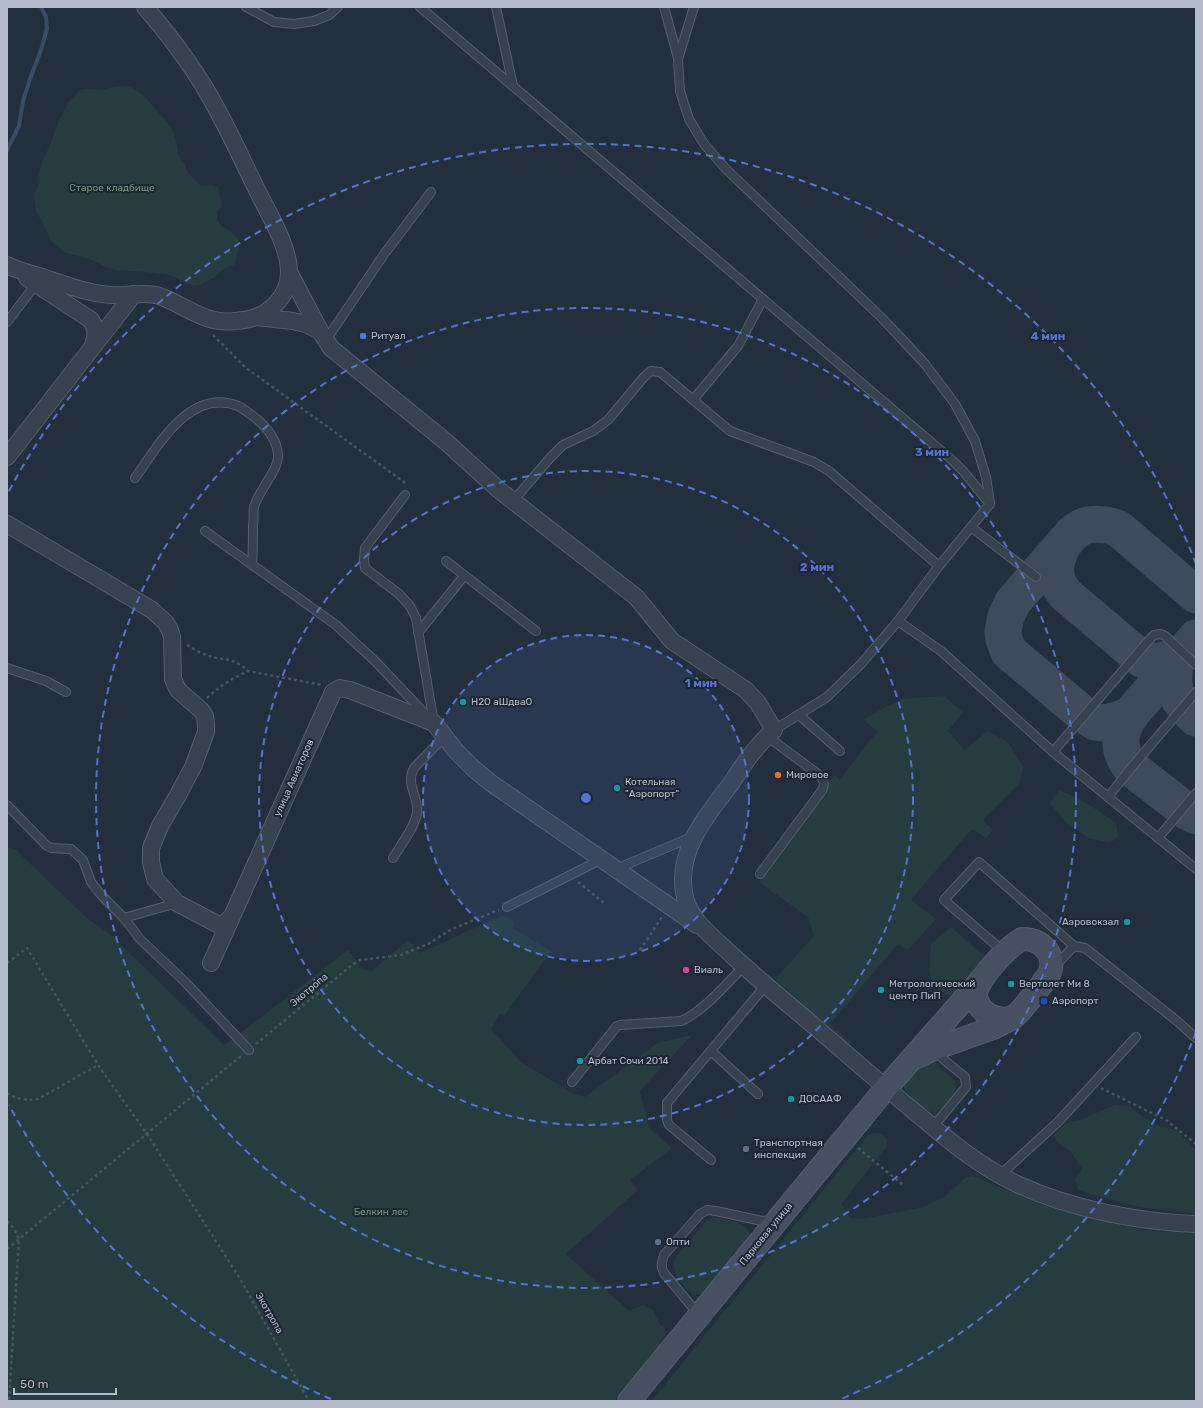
<svg xmlns="http://www.w3.org/2000/svg" width="1203" height="1408" font-family="Rubik,sans-serif">
<rect width="100%" height="100%" fill="#242f3e"/>
<g fill="#263c3f">
<path d="M 121,86 L 131,87 L 144,96 L 171,127 L 176,140 L 178,154 L 185,165 L 188,173 L 201,186 L 211,185 L 218,187 L 222,206 L 217,212 L 217,220 L 222,227 L 232,232 L 238,239 L 239,246 L 235,264 L 221,271 L 215,277 L 200,285 L 192,286 L 170,275 L 145,272 L 117,270 L 108,268 L 89,259 L 64,252 L 51,241 L 42,221 L 36,212 L 34,195 L 38,187 L 37,180 L 42,162 L 51,143 L 57,125 L 68,103 L 80,90 L 87,89 L 104,90 L 112,87 Z"/>
<path d="M 944,696 L 963,712 L 948,731 L 964,750 L 988,731 L 1008,742 L 1023,767 L 1019,784 L 983,820 L 993,830 L 986,838 L 972,829 L 932,875 L 911,900 L 936,919 L 908,950 L 898,944 L 830,1024 L 851,1043 L 848,1048 L 779,989 L 776,978 L 814,936 L 808,917 L 760,883 L 760,874 L 834,775 L 840,780 L 868,742 L 878,732 L 863,719 L 902,699 Z"/>
<path d="M 1059,790 C 1080,798 1098,810 1116,823 L 1118,837 L 1110,843 L 1088,838 L 1066,822 L 1050,803 Z"/>
<path d="M 7,847 L 15,849 L 88,919 L 110,934 L 224,1045 L 247,1028 L 348,950 L 363,969 L 372,971 L 408,940 L 420,953 L 501,916 L 510,918 L 514,922 L 513,928 L 551,951 L 504,1016 L 500,1014 L 491,1029 L 521,1062 L 574,1094 L 585,1097 L 657,1043 L 692,1035 L 640,1091 L 649,1128 L 672,1148 L 630,1180 L 638,1190 L 566,1254 L 629,1311 L 643,1305 L 653,1310 L 660,1325 L 664,1327 L 667,1332 L 657,1352 L 614,1401 L 7,1401 Z"/>
<path d="M 951,927 L 986,958 L 957,996 C 954,995 948,996 945,994 C 926,985 929,961 931,944 Z"/>
<path d="M 935,1063 L 956,1082 L 954,1094 L 937,1113 L 927,1111 L 906,1093 L 903,1084 L 918,1064 Z"/>
<path d="M 1115,1105 L 1129,1106 L 1138,1114 L 1157,1125 L 1176,1130 L 1196,1150 L 1196,1213 C 1155,1212 1117,1203 1078,1190 L 1075,1179 L 1082,1169 L 1071,1152 L 1057,1142 L 1054,1135 L 1066,1123 L 1080,1120 Z"/>
<path d="M 874,1133 L 882,1134 L 887,1139 L 886,1147 L 842,1203 L 844,1210 L 850,1218 L 862,1219 L 924,1207 L 944,1197 L 965,1178 L 973,1176 L 1043,1205 L 1090,1218 L 1148,1231 L 1196,1233 L 1196,1401 L 652,1401 L 696,1346 L 868,1135 Z"/>
<path d="M 716,1217 C 729,1220 747,1222 751,1237 L 703,1294 L 694,1295 C 683,1286 669,1271 676,1257 L 707,1220 Z"/>
</g>
<g fill="none" stroke-linecap="round" stroke-linejoin="round">
<path stroke="#394c67" stroke-width="4" d="M 7,150 L 19,126 L 23,101 L 30,79 L 41,50 L 47,29 L 46,17 L 41,7"/>
<g stroke="#3f4a5a" stroke-width="37">
<path d="M 1065,542 C 1054,560 1051,576 1065,594 L 1143,660 C 1157,664 1170,659 1183,653"/>
<path d="M 1196,595 L 1119,529 C 1109,524 1091,522 1080,528 C 1078,529 1075,532 1072,534 L 1013,602 L 1006,616 L 1003,632 L 1004,639 L 1009,652 L 1084,715 L 1095,722 L 1106,723 L 1120,719 L 1131,714 L 1196,638"/>
<path d="M 1175,663 C 1171,691 1175,698 1196,718"/>
<path d="M 1131,714 C 1118,732 1117,750 1131,768 L 1188,812 L 1196,816"/>
</g>
<g stroke="#565f6c" stroke-width="10">
<g id="service">
<path d="M 246,7 L 274,22 L 294,24 L 314,21 L 329,15 L 338,7"/>
<path d="M 420,7 L 952,460 L 964,472 L 990,504 L 939,566 L 898,621 L 861,664 L 827,697 L 774,730"/>
<path d="M 496,7 L 513,86"/>
<path d="M 664,7 L 678,58"/>
<path d="M 694,7 L 678,59 L 680,91 L 689,119 L 704,144 L 726,169 L 882,318 L 925,364 L 955,404 L 975,441 L 986,477 L 990,503"/>
<path d="M 7,322 L 36,284"/>
<path d="M 326,340 L 385,253 L 431,192"/>
<path d="M 693,400 L 738,346 L 763,299"/>
<path d="M 135,478 C 158,446 190,387 238,406 C 243,408 248,413 253,416 C 266,426 277,439 278,455 C 279,470 258,491 254,507 C 253,513 254,520 253,525 C 253,539 253,552 252,565"/>
<path d="M 405,495 L 365,548 L 364,560 L 365,568 L 399,594 L 410,606 L 416,618 L 434,723"/>
<path d="M 513,501 L 550,458 L 563,445 L 593,431 L 608,420 L 644,377 L 651,371 L 660,372 L 730,431 L 814,462 L 829,471 L 939,566"/>
<path d="M 971,527 L 1036,577"/>
<path d="M 205,531 L 336,625 L 375,661 L 428,717"/>
<path d="M 446,561 L 536,631"/>
<path d="M 898,621 L 941,651 L 1053,752 L 1196,869"/>
<path d="M 418,633 L 464,576"/>
<path d="M 7,668 L 46,681 L 66,692"/>
<path d="M 799,715 L 840,751"/>
<path d="M 1053,752 L 1149,640 L 1154,635 L 1161,634 L 1165,636 L 1196,665"/>
<path d="M 1108,797 L 1131,768 L 1196,692"/>
<path d="M 7,805 L 46,845 L 51,848 L 71,849 L 83,860 L 91,882 L 102,896 L 124,918 L 140,939 L 186,983 L 249,1050"/>
<path d="M 1158,838 L 1196,793"/>
<path d="M 393,858 C 400,846 415,827 417,813 C 419,796 405,784 414,768 L 444,737"/>
<path d="M 616,869 L 694,836"/>
<path d="M 760,874 L 823,789 C 825,782 823,779 818,774 L 768,737"/>
<path d="M 507,907 L 602,859"/>
<path d="M 124,918 L 177,903"/>
<path d="M 1004,952 L 944,900 L 979,862 L 1074,946"/>
<path d="M 1055,966 L 1074,946 L 1085,948 L 1177,1021 L 1196,1038"/>
<path d="M 711,1051 L 758,1094"/>
<path d="M 572,1082 L 617,1026 L 620,1025 L 681,1021 C 703,1012 727,983 744,966"/>
<path d="M 933,1127 L 966,1087 L 965,1077 L 943,1059 L 936,1051"/>
<path d="M 711,1160 L 669,1125 L 667,1120 L 667,1103 L 766,985"/>
<path d="M 1000,1175 L 1058,1122 L 1136,1037"/>
<path d="M 698,1314 L 664,1273 C 660,1266 662,1262 664,1255 L 700,1214 L 707,1210 L 716,1211 L 762,1221 L 773,1220"/>
</g>
</g>
<g stroke="#565f6c" stroke-width="18">
<g id="minor">
<path d="M 7,265 C 18,271 33,274 45,278 C 67,285 89,294 112,295 C 127,296 141,292 156,295 C 174,300 189,312 207,318 C 218,322 232,322 244,320 C 268,317 289,297 289,272 C 289,247 270,216 259,194 C 239,154 222,114 198,77 C 182,52 164,29 145,7"/>
<path d="M 289,272 L 320,331 L 331,348 L 445,441 L 499,490 L 636,597 L 672,641 L 746,690 L 758,703 L 774,730 C 769,735 764,739 759,745 C 748,757 739,771 730,785 C 707,815 677,850 684,892 C 685,902 691,913 697,921 C 708,934 721,945 733,956 C 759,980 787,1003 814,1026 C 848,1055 881,1084 915,1112 C 948,1140 980,1167 1019,1185 C 1071,1209 1139,1222 1196,1224"/>
<path d="M 27,278 L 91,320 C 97,330 96,335 93,346"/>
<path d="M 257,317 L 293,321 L 306,324 L 320,331"/>
<path d="M 7,457 L 134,294"/>
<path d="M 7,524 L 152,610 L 166,623 L 170,630 L 172,637 L 173,679 L 176,686 L 179,691 L 201,710 L 205,716 L 206,724 L 206,732 L 193,767 L 178,795 L 160,826 L 151,848 L 151,862 L 155,879 L 177,903 L 219,925 L 225,923 L 231,917"/>
<path d="M 211,963 L 333,692 L 340,688 L 350,690 L 434,723 L 456,751 L 474,769 L 491,783 L 697,925"/>
</g>
</g>
<g stroke="#565f6c" stroke-width="24">
<g id="secondary">
<path d="M 1022,939 C 1042,938 1059,957 1048,976 C 1042,984 1021,1012 1015,1016 C 999,1024 977,1013 976,995 C 976,979 1009,946 1022,939 Z"/>
<path d="M 917,1057 L 934,1049 L 993,1028 L 1013,1018"/>
<path d="M 629,1401 L 886,1088 L 982,979"/>
</g>
</g>
<g stroke="#44595c" stroke-width="2.5" stroke-dasharray="3 3" stroke-linecap="butt">
<path d="M 213,335 L 246,368 L 404,482 L 406,485"/>
<path d="M 187,645 C 192,648 198,652 204,654 C 221,662 231,655 248,671 L 322,685"/>
<path d="M 207,698 C 219,686 233,678 248,671"/>
<path d="M 578,882 L 604,903"/>
<path d="M 640,950 L 662,917"/>
<path d="M 7,963 L 27,948 L 98,1065 L 147,1134 L 239,1277 L 309,1401"/>
<path d="M 256,1044 L 352,965 L 360,960 L 401,955 L 428,944 L 452,929 L 499,910"/>
<path d="M 1101,1088 L 1166,1120 L 1196,1144"/>
<path d="M 7,1093 C 17,1099 26,1101 38,1099 L 98,1065"/>
<path d="M 858,1148 L 902,1184"/>
<path d="M 7,1221 L 14,1229 L 19,1239 L 9,1401"/>
<path d="M 7,1249 L 241,1056"/>
</g>
<use href="#service" stroke="#38414e" stroke-width="8"/>
<use href="#minor" stroke="#38414e" stroke-width="16"/>
<use href="#secondary" stroke="#465061" stroke-width="22"/>
</g>
<circle cx="586" cy="798" r="163" fill="#5274d3" fill-opacity=".12"/>
<g fill="none" stroke="#5274d3" stroke-width="2" stroke-dasharray="7 5">
<circle cx="586" cy="798" r="163"/>
<circle cx="586" cy="798" r="327"/>
<circle cx="586" cy="798" r="490"/>
<path d="M1196 1032A653 653 0 0 1 841 1399M331 1399A653 653 0 0 1 9 1105M9 491A653 653 0 0 1 1196 564"/>
</g>
<circle fill="#3f7fe0" stroke="#1d2633" stroke-width="1.5" cx="363" cy="336" r="4"/>
<g fill="#0f9aa8" stroke="#1d2633" stroke-width="1.5">
<circle cx="463" cy="702" r="4"/>
<circle cx="617" cy="788" r="4"/>
<circle cx="1127" cy="922" r="4"/>
<circle cx="1011" cy="984" r="4"/>
<circle cx="881" cy="990" r="4"/>
<circle cx="580" cy="1061" r="4"/>
<circle cx="791" cy="1099" r="4"/>
</g>
<circle fill="#e8710a" stroke="#1d2633" stroke-width="1.5" cx="778" cy="775" r="4"/>
<circle fill="#d1479c" stroke="#1d2633" stroke-width="1.5" cx="686" cy="970" r="4"/>
<rect fill="#1a4fb4" stroke="#1d2633" stroke-width="1.5" x="1040" y="997" width="8" height="8" rx="2"/>
<g fill="#5c6f8a" stroke="#1d2633" stroke-width="1.5">
<circle cx="746" cy="1149" r="4"/>
<circle cx="658" cy="1242" r="4"/>
</g>
<g text-anchor="middle" dominant-baseline="central" stroke-width="4" stroke-linejoin="round" paint-order="stroke">
<g font-size="10" fill="#6b9a76" stroke="#1d2633">
<text x="112" y="188">Старое кладбище</text>
<text x="381" y="1212">Белкин лес</text>
</g>
<g font-size="10" fill="#b4bcc9" stroke="#1d2633" text-anchor="start">
<text x="371" y="336">Ритуал</text>
<text x="471" y="702">H2O аШдваО</text>
<text x="786" y="775">Мировое</text>
<text x="625" y="782">Котельная<tspan x="625" dy="12">"Аэропорт"</tspan></text>
<text x="1119" y="922" text-anchor="end">Аэровокзал</text>
<text x="694" y="970">Виаль</text>
<text x="889" y="984">Метрологический<tspan x="889" dy="12">центр ПиП</tspan></text>
<text x="1019" y="984">Вертолет Ми 8</text>
<text x="1052" y="1001">Аэропорт</text>
<text x="588" y="1061">Арбат Сочи 2014</text>
<text x="799" y="1099">ДОСААФ</text>
<text x="754" y="1143">Транспортная<tspan x="754" dy="12">инспекция</tspan></text>
<text x="666" y="1242">Опти</text>
</g>
<g font-size="10" fill="#b4bcc9" stroke="#1d2633">
<text transform="translate(294 778) rotate(-66)">улица Авиаторов</text>
<text transform="translate(309 990) rotate(-40)">Экотропа</text>
<text transform="translate(766 1234) rotate(-51)">Парковая улица</text>
<text transform="translate(269 1313) rotate(60)">Экотропа</text>
</g>
</g>
<circle cx="586" cy="798" r="6" fill="#5274d3" stroke="#1d2633" stroke-width="2"/>
<g font-size="12" text-anchor="middle" font-weight="bold" fill="#5274d3" stroke="#1d2633" stroke-width="4" stroke-linejoin="round" paint-order="stroke">
<text x="1048" y="340">4 мин</text>
<text x="932" y="456">3 мин</text>
<text x="817" y="571">2 мин</text>
<text x="701" y="687">1 мин</text>
</g>
<rect width="1203" height="1408" fill="none" stroke="#b4bcc9" stroke-width="16"/>
<path d="M14 1388v6h102v-6" fill="none" stroke="#b4bcc9" stroke-width="2"/>
<text x="20" y="1388" font-size="12" fill="#b4bcc9" stroke="#1d2633" stroke-width="3" paint-order="stroke">50 m</text>
</svg>
